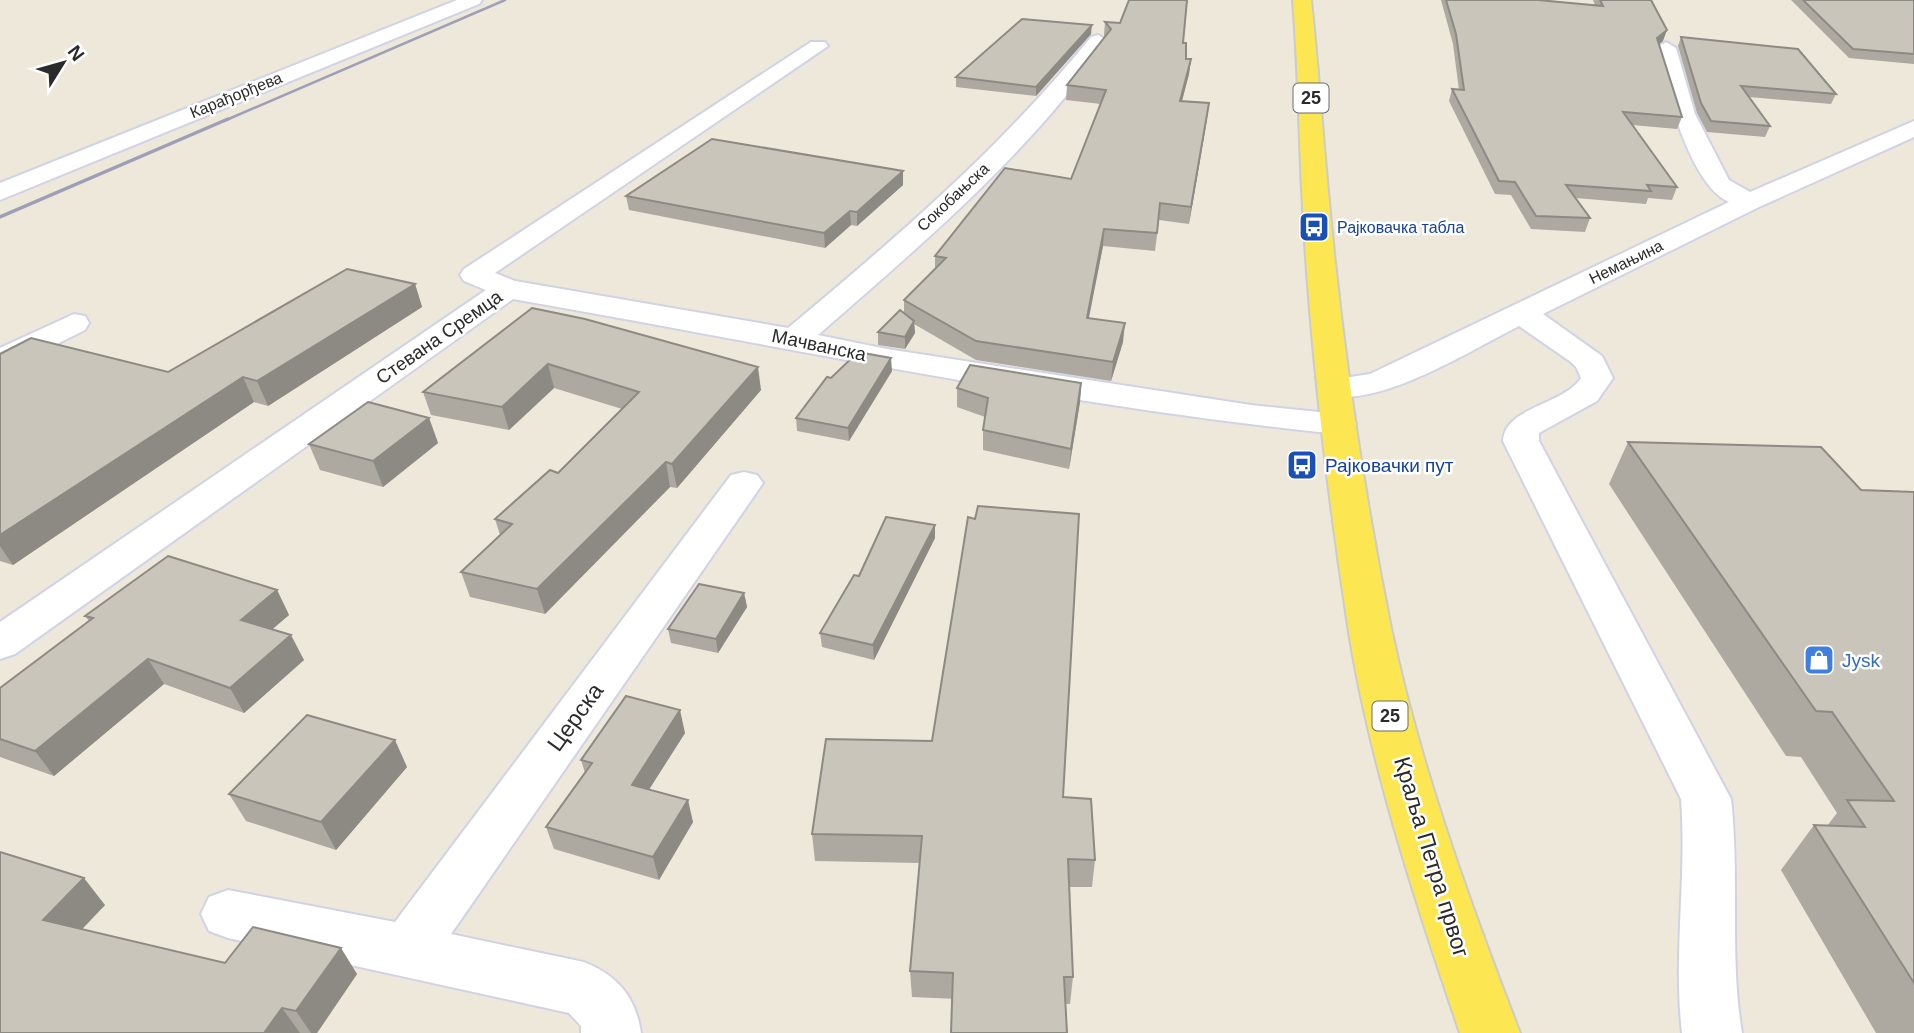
<svg xmlns="http://www.w3.org/2000/svg" width="1914" height="1033" font-family="Arial,sans-serif">
<rect width="100%" height="100%" fill="#eee8db"/>
<g fill="none" stroke-linecap="round" stroke-linejoin="round">
<g stroke="#d1d2e5" stroke-width="4">
<g id="minor">
<path d="M 457,0 L 482,0 L 479,4 L 0,200 L 0,183 Z"/>
<path d="M 1098,35 L 1108,41 C 1029,154 921,245 818,335 L 887,349 L 1251,405 L 1339,414 L 1351,417 L 1356,424 L 1351,431 L 1339,434 C 1061,406 788,347 513,299 L 15,654 L 0,659 L 0,622 L 486,290 L 464,281 L 460,275 L 464,269 L 811,42 L 825,42 L 828,46 L 495,273 L 515,281 L 788,328 C 896,238 1002,147 1091,37 Z"/>
<path d="M 1666,42 L 1676,48 L 1695,114 L 1729,180 L 1750,192 L 1914,121 L 1914,137 L 1759,207 L 1543,314 L 1602,356 L 1613,378 L 1597,401 L 1539,433 L 1539,441 L 1731,799 C 1740,877 1729,955 1742,1033 L 1682,1033 C 1673,955 1687,877 1681,799 L 1503,441 C 1504,407 1564,405 1581,378 L 1576,367 L 1571,362 L 1519,326 C 1469,351 1379,409 1324,395 L 1319,388 L 1324,381 L 1370,374 L 1729,202 C 1689,184 1667,89 1656,48 Z"/>
<path d="M 74,314 L 85,316 L 89,323 L 85,330 L 11,367 L 0,370 L 0,348 Z"/>
<path d="M 744,472 L 757,475 L 763,483 L 451,934 L 584,962 C 617,975 636,997 641,1033 L 581,1033 L 581,1026 L 569,1013 L 228,938 L 209,931 L 201,914 L 209,897 L 228,890 L 395,922 L 731,475 Z"/>
</g>
</g>
<g stroke="#ccc" stroke-width="4">
<path id="major" d="M 1293,0 L 1311,0 C 1318,64 1322,127 1328,191 C 1341,336 1362,484 1391,628 C 1420,766 1469,901 1520,1033 L 1460,1033 C 1416,904 1369,761 1348,626 C 1326,482 1309,335 1302,190 C 1299,127 1298,63 1293,0 Z"/>
</g>
<use href="#minor" fill="#fff" fill-rule="evenodd"/>
<use href="#major" fill="#fce652" fill-rule="evenodd"/>
<path stroke="#9e9fb7" stroke-width="2.5" d="M 224,121 L 505,0"/>
<path stroke="#9e9fb7" stroke-width="3.5" d="M 0,217 L 228,119"/>
</g>
<g fill="#ada9a1">
<path d="M 1441,0 L 1538,0 L 1595,5 L 1593,0 L 1651,0 L 1663,41 L 1659,44 L 1682,117 L 1677,129 L 1632,125 L 1677,187 L 1672,200 L 1648,198 L 1646,204 L 1576,198 L 1590,218 L 1585,232 L 1531,229 L 1511,195 L 1495,194 L 1449,101 L 1452,89 L 1459,90 L 1453,44 Z"/>
<path d="M 1791,0 L 1914,0 L 1914,64 L 1849,58 Z"/>
<path d="M 1105,22 L 1183,43 L 1186,59 L 1191,59 L 1189,74 L 1182,101 L 1207,119 L 1189,224 L 1159,220 L 1155,251 L 1103,246 L 1089,318 L 1123,342 L 1111,381 L 976,360 L 914,324 L 915,333 L 905,349 L 878,345 L 878,332 L 904,313 L 904,300 L 935,269 L 935,256 L 1071,179 L 1101,104 L 1066,100 L 1067,85 L 1105,37 L 1104,35 Z"/>
<path d="M 1091,34 L 1036,96 L 956,87 L 956,77 Z"/>
<path d="M 1681,37 L 1836,94 L 1831,104 L 1749,97 L 1770,126 L 1765,137 L 1707,132 L 1697,113 L 1678,46 Z"/>
<path d="M 903,171 L 903,185 L 857,226 L 851,225 L 825,248 L 629,210 L 626,196 Z"/>
<path d="M 415,284 L 422,307 L 268,406 L 254,402 L 13,565 L 0,561 L 0,354 L 168,372 Z"/>
<path d="M 532,308 L 761,390 L 677,488 L 670,487 L 545,614 L 470,597 L 461,572 L 500,535 L 495,519 L 558,473 L 622,409 L 554,388 L 509,430 L 431,415 L 423,392 Z"/>
<path d="M 892,371 L 849,441 L 797,431 L 796,418 L 831,378 Z"/>
<path d="M 1081,383 L 1080,402 L 1069,469 L 983,450 L 983,430 L 985,417 L 957,407 L 957,388 Z"/>
<path d="M 429,418 L 438,443 L 383,487 L 320,470 L 309,444 Z"/>
<path d="M 1628,442 L 1861,490 L 1914,492 L 1914,1033 L 1876,1033 L 1781,870 L 1814,825 L 1827,826 L 1837,813 L 1801,757 L 1786,756 L 1609,484 Z"/>
<path d="M 935,538 L 874,660 L 822,647 L 820,633 L 859,576 Z"/>
<path d="M 277,590 L 289,615 L 272,629 L 304,660 L 244,713 L 164,684 L 54,776 L 0,757 L 0,688 L 89,621 L 85,616 Z"/>
<path d="M 744,593 L 747,607 L 718,653 L 671,643 L 668,629 Z"/>
<path d="M 685,733 L 649,789 L 693,822 L 659,880 L 554,849 L 546,827 L 585,773 L 581,760 Z"/>
<path d="M 407,767 L 336,850 L 246,821 L 229,794 Z"/>
<path d="M 1063,797 L 1095,860 L 1092,887 L 1069,887 L 1073,977 L 1070,1004 L 912,997 L 910,971 L 920,863 L 815,861 L 812,834 Z"/>
<path d="M 0,852 L 105,905 L 82,929 L 225,963 L 357,974 L 317,1033 L 0,1033 Z"/>
</g>
<g fill="#8d8a83">
<path d="M 1092,25 L 1091,34 L 1036,96 L 1036,87 Z"/>
<path d="M 1667,30 L 1663,41 L 1653,49 L 1657,38 Z"/>
<path d="M 1191,59 L 1189,74 L 1178,116 L 1180,101 Z"/>
<path d="M 1209,103 L 1207,119 L 1189,224 L 1191,207 Z"/>
<path d="M 903,171 L 903,185 L 857,226 L 857,212 Z"/>
<path d="M 850,211 L 851,225 L 825,248 L 824,233 Z"/>
<path d="M 1104,229 L 1103,246 L 1085,336 L 1087,318 Z"/>
<path d="M 415,284 L 422,307 L 268,406 L 257,381 Z"/>
<path d="M 914,321 L 915,333 L 905,349 L 905,337 Z"/>
<path d="M 1125,323 L 1123,342 L 1111,381 L 1113,362 Z"/>
<path d="M 891,358 L 892,371 L 849,441 L 848,428 Z"/>
<path d="M 548,364 L 554,388 L 509,430 L 502,407 Z"/>
<path d="M 758,367 L 761,390 L 677,488 L 672,464 Z"/>
<path d="M 243,377 L 254,402 L 13,565 L 0,546 L 0,535 Z"/>
<path d="M 1081,383 L 1080,402 L 1069,469 L 1071,449 Z"/>
<path d="M 429,418 L 438,443 L 383,487 L 373,461 Z"/>
<path d="M 666,462 L 670,487 L 545,614 L 537,589 Z"/>
<path d="M 935,525 L 935,538 L 874,660 L 873,645 Z"/>
<path d="M 277,590 L 289,615 L 254,645 L 241,620 Z"/>
<path d="M 744,593 L 747,607 L 718,653 L 716,639 Z"/>
<path d="M 291,635 L 304,660 L 244,713 L 230,688 Z"/>
<path d="M 148,659 L 164,684 L 54,776 L 35,751 Z"/>
<path d="M 680,710 L 685,733 L 638,807 L 632,785 Z"/>
<path d="M 395,740 L 407,767 L 336,850 L 321,822 Z"/>
<path d="M 688,800 L 693,822 L 659,880 L 653,857 Z"/>
<path d="M 84,878 L 105,905 L 66,946 L 43,920 Z"/>
<path d="M 341,948 L 357,974 L 317,1033 L 311,1033 L 296,1011 Z"/>
<path d="M 282,1008 L 300,1033 L 264,1033 Z"/>
</g>
<g fill="#c9c5bb" stroke="#8d8a83" stroke-width="2">
<path d="M 1129,0 L 1187,0 L 1183,43 L 1186,43 L 1186,59 L 1191,59 L 1180,101 L 1209,103 L 1191,207 L 1160,203 L 1157,233 L 1104,229 L 1087,318 L 1125,323 L 1113,362 L 976,341 L 904,300 L 946,258 L 935,256 L 1005,168 L 1071,179 L 1106,90 L 1067,85 L 1111,29 L 1105,22 L 1120,23 Z"/>
<path d="M 1446,0 L 1538,0 L 1603,6 L 1600,0 L 1651,0 L 1667,30 L 1657,38 L 1682,117 L 1623,112 L 1677,187 L 1647,185 L 1651,191 L 1566,185 L 1590,218 L 1536,216 L 1515,182 L 1499,181 L 1452,89 L 1464,90 L 1456,34 Z"/>
<path d="M 1803,0 L 1914,0 L 1914,54 L 1853,49 Z"/>
<path d="M 1022,19 L 1092,25 L 1036,87 L 956,77 Z"/>
<path d="M 1681,37 L 1798,49 L 1836,94 L 1741,86 L 1770,126 L 1711,121 L 1701,103 Z"/>
<path d="M 712,139 L 903,171 L 857,212 L 850,211 L 824,233 L 626,196 Z"/>
<path d="M 347,269 L 415,284 L 257,381 L 243,377 L 0,535 L 0,354 L 31,338 L 168,372 Z"/>
<path d="M 532,308 L 585,319 L 758,367 L 672,464 L 666,462 L 537,589 L 461,572 L 512,524 L 495,519 L 550,470 L 558,473 L 639,392 L 548,364 L 502,407 L 423,392 Z"/>
<path d="M 900,310 L 914,321 L 905,337 L 878,332 Z"/>
<path d="M 858,352 L 891,358 L 848,428 L 796,418 L 827,377 L 831,378 Z"/>
<path d="M 970,365 L 1081,383 L 1071,449 L 983,430 L 988,398 L 957,388 Z"/>
<path d="M 368,402 L 429,418 L 373,461 L 309,444 Z"/>
<path d="M 1628,442 L 1821,447 L 1861,490 L 1914,492 L 1914,983 L 1814,825 L 1865,827 L 1847,800 L 1894,801 L 1832,712 L 1816,711 Z"/>
<path d="M 978,506 L 1079,514 L 1063,797 L 1091,799 L 1095,860 L 1068,859 L 1073,977 L 1064,977 L 1067,1033 L 951,1033 L 953,973 L 910,971 L 922,836 L 812,834 L 826,739 L 932,741 L 968,517 L 975,519 Z"/>
<path d="M 886,517 L 935,525 L 873,645 L 820,633 L 854,575 L 859,576 Z"/>
<path d="M 168,556 L 277,590 L 241,620 L 291,635 L 230,688 L 148,659 L 35,751 L 0,739 L 0,688 L 93,618 L 85,616 Z"/>
<path d="M 699,584 L 744,593 L 716,639 L 668,629 Z"/>
<path d="M 626,696 L 680,710 L 632,785 L 688,800 L 653,857 L 546,827 L 592,763 L 581,760 Z"/>
<path d="M 307,715 L 395,740 L 321,822 L 229,794 Z"/>
<path d="M 0,852 L 84,878 L 43,920 L 225,963 L 253,927 L 341,948 L 296,1011 L 282,1008 L 264,1033 L 0,1033 Z"/>
</g>
<defs>
<g id="bus-square" transform="scale(1.575)"><rect x="-9" y="-9" width="18" height="18" rx="4" fill="#1a4fb4" stroke="#fff"/><path d="M-5-6H5V4H4V6H2V4H-2V6H-4V4H-5ZM-3.5-4V0h7V-4ZM-3.5 1.2v1.5H-2V1.2ZM2 1.2v1.5H3.5V1.2Z" fill="#fff"/></g>
<g id="shop-square" transform="scale(1.575)"><rect x="-9" y="-9" width="18" height="18" rx="4" fill="#3f7fe0" stroke="#fff"/><path d="M-5-2.5h2.3a2.7 3.5 0 0 1 5.4 0H5L5.5 6h-11ZM-1.5-2.5h3a1.5 2.3 0 0 0-3 0Z" fill="#fff"/></g>
</defs>
<g fill-rule="evenodd">
<use href="#bus-square" x="1314" y="227"/>
<use href="#bus-square" x="1302" y="465"/>
<use href="#shop-square" x="1819" y="660"/>
</g>
<g text-anchor="middle" dominant-baseline="central" stroke-width="5" stroke-linejoin="round" paint-order="stroke">
<g font-size="16" fill="#2b2b2b" stroke="#fff">
<text transform="translate(236 95) rotate(-22)">Карађорђева</text>
<text transform="translate(953 197) rotate(-43)">Сокобањска</text>
<text transform="translate(1626 262) rotate(-26)">Немањина</text>
</g>
<g font-size="16" fill="#164399" stroke="#fff" text-anchor="start">
<text x="1337" y="227">Рајковачка табла</text>
</g>
<g fill="#fff" stroke="#6b6b6b" stroke-width="2">
<rect x="1293.5" y="83.5" width="35" height="29" rx="5"/>
<rect x="1372.5" y="701.5" width="35" height="29" rx="5"/>
</g>
<g font-size="18" font-weight="bold" fill="#2b2b2b">
<text x="1311" y="98">25</text>
<text x="1390" y="716">25</text>
</g>
<g font-size="19" fill="#2b2b2b" stroke="#fff">
<text transform="translate(439 337) rotate(-35)">Стевана Сремца</text>
<text transform="translate(819 345) rotate(12)">Мачванска</text>
</g>
<g font-size="19" fill="#164399" stroke="#fff" text-anchor="start">
<text x="1325" y="465">Рајковачки пут</text>
</g>
<g font-size="19" fill="#366cbe" stroke="#fff" text-anchor="start">
<text x="1842" y="660">Jysk</text>
</g>
<g font-size="23" fill="#2b2b2b" stroke="#fff">
<text transform="translate(575 717) rotate(-54)">Церска</text>
<text transform="translate(1432 857) rotate(73)">Краља Петра првог</text>
</g>
</g>
<g transform="translate(63 63) rotate(53)" stroke="#ffffff" stroke-width="5" paint-order="stroke">
<path d="M0-5L12 26L0 18L-12 26Z" fill="#2b2b2b"/>
<text y="-10" font-size="19" font-weight="bold" text-anchor="middle" fill="#2b2b2b">N</text>
</g>
</svg>
